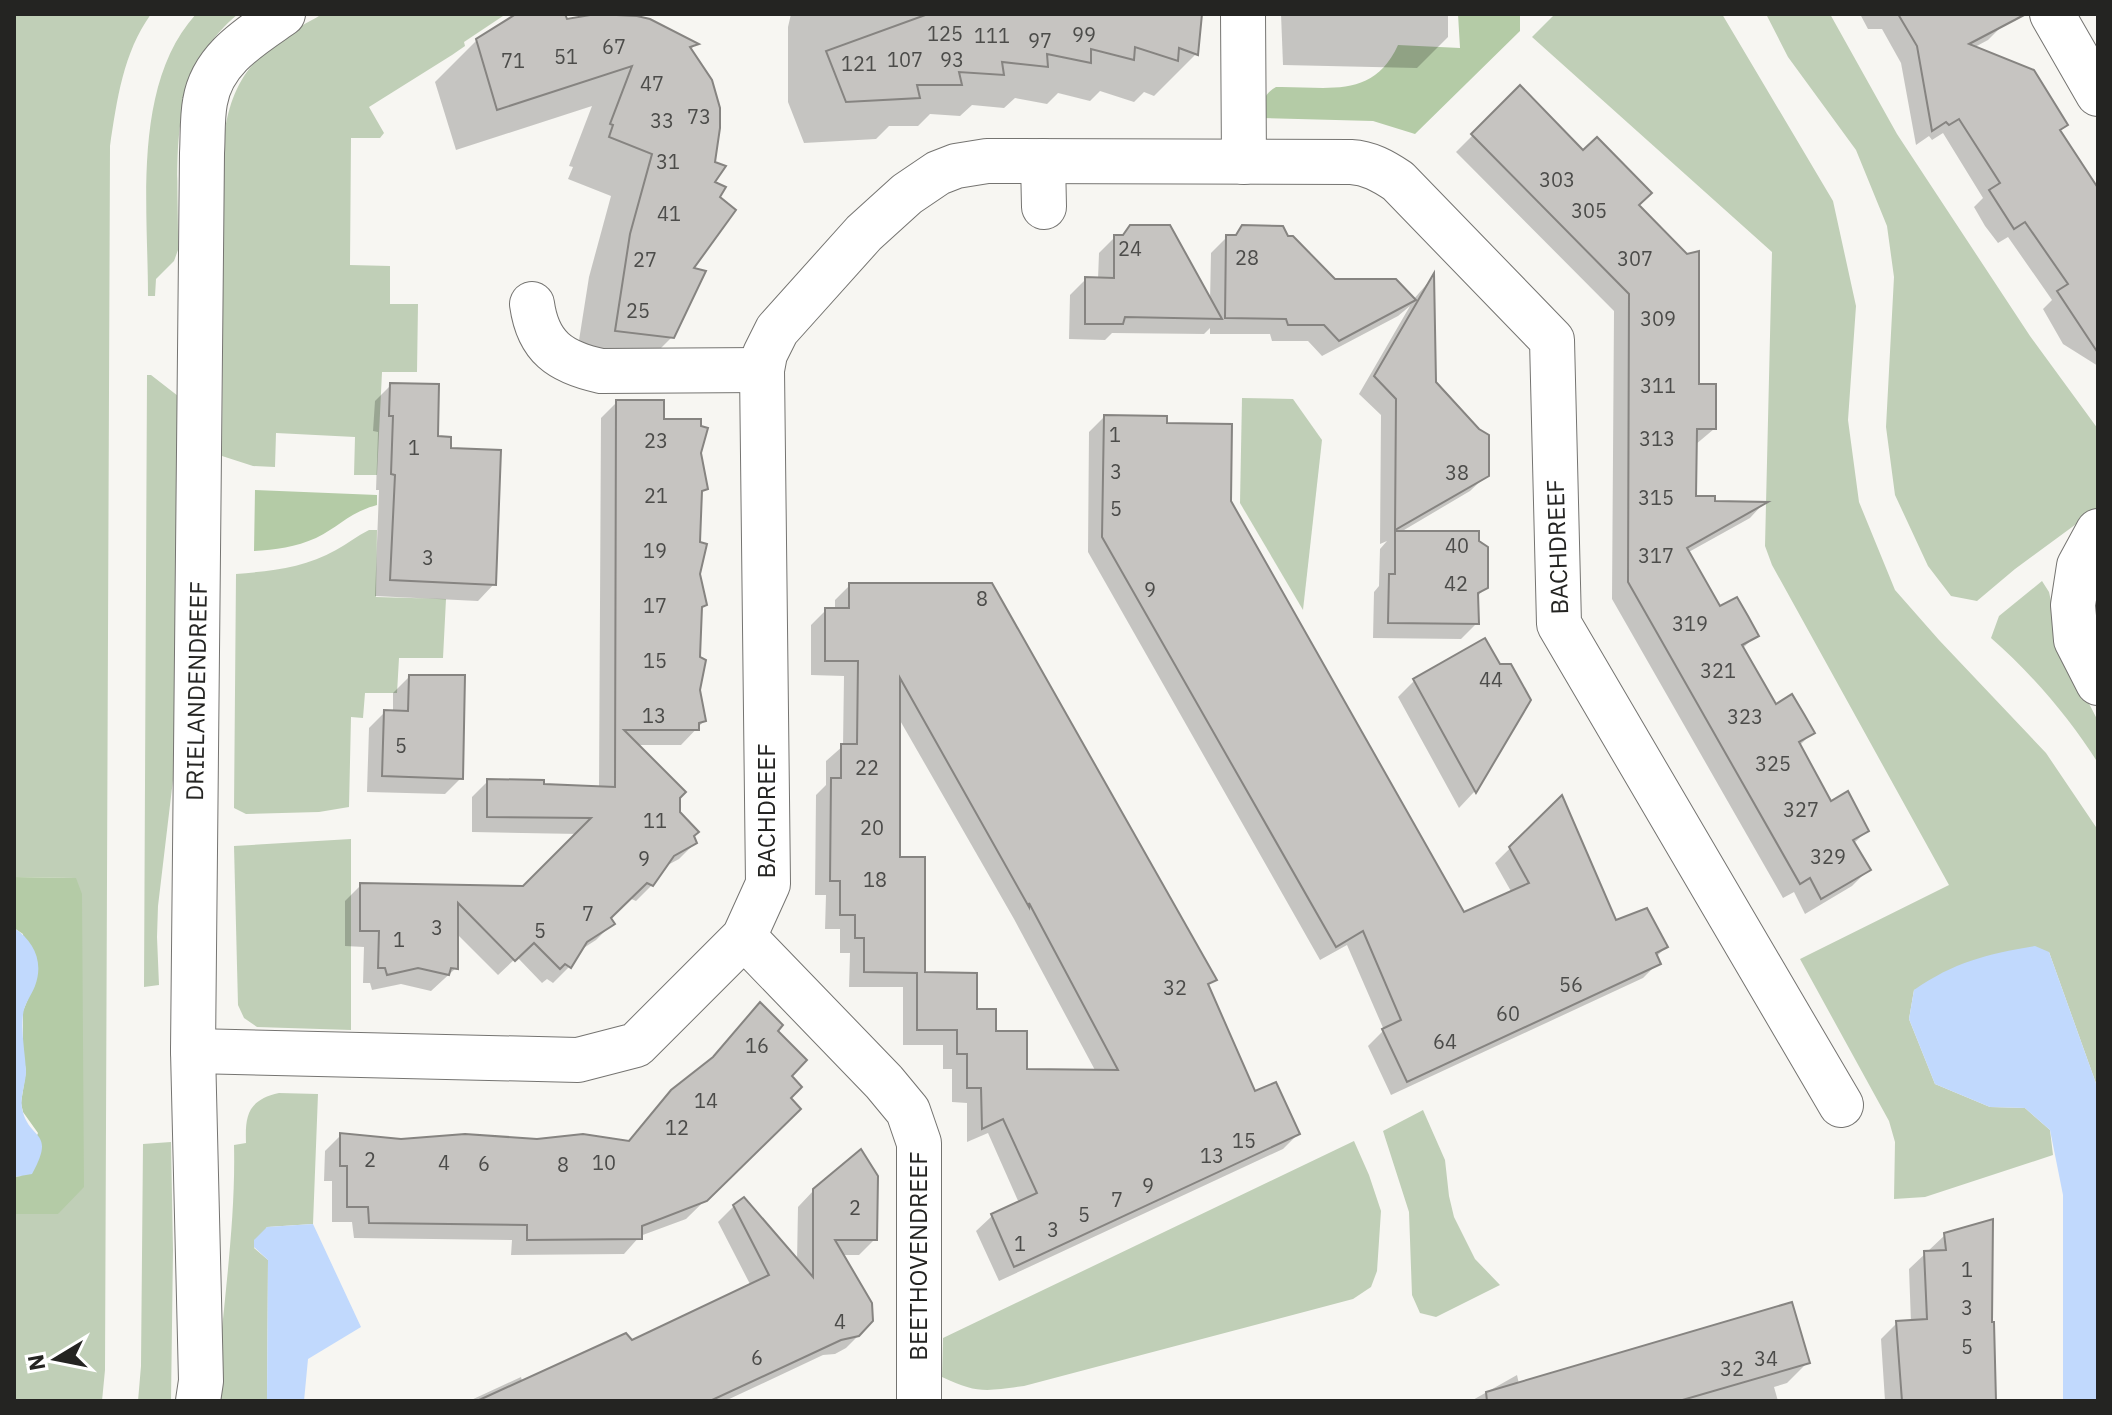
<svg xmlns="http://www.w3.org/2000/svg" width="2112" height="1415" font-family="'IBM Plex Sans',sans-serif">
<rect width="100%" height="100%" fill="#f7f6f2"/>
<g fill="#c0cfb7">
<path d="M 14,14 L 151,14 C 123,53 117,100 110,146 L 105,1370 L 102,1401 L 14,1401 L 14,1214 L 58,1214 L 75,878 L 14,877 Z"/>
<path d="M 196,14 L 238,14 C 164,75 179,164 178,250 L 174,261 L 156,279 L 155,296 L 148,296 C 148,207 132,85 196,14 Z"/>
<path d="M 322,14 L 506,14 L 464,42 L 465,46 L 452,55 L 369,107 L 384,133 L 380,138 L 351,138 L 350,265 L 390,266 L 390,304 L 418,304 L 417,372 L 382,372 L 377,475 L 354,475 L 355,437 L 276,433 L 275,467 L 253,466 L 222,456 L 224,137 C 231,82 253,55 300,27 C 307,22 315,19 322,14 Z"/>
<path d="M 1555,14 L 1722,14 L 1833,201 L 1856,306 L 1848,420 L 1859,502 L 1895,590 L 1939,640 L 2046,753 L 2098,830 L 2098,1089 L 2049,952 L 1914,990 L 1909,1019 L 1935,1084 L 1990,1107 L 2025,1108 L 2050,1130 L 2053,1155 L 1925,1197 L 1894,1199 L 1895,1142 L 1889,1121 L 1800,959 L 1949,885 L 1772,565 L 1765,546 L 1772,252 L 1532,37 Z"/>
<path d="M 1766,14 L 1830,14 L 1897,134 L 2030,336 L 2098,429 L 2098,508 L 2015,569 L 1977,601 L 1951,596 L 1928,566 L 1895,495 L 1886,427 L 1894,277 L 1887,226 L 1856,150 L 1788,57 Z"/>
<path d="M 147,375 L 151,375 L 178,396 L 175,763 L 158,906 L 157,937 L 159,985 L 144,987 Z"/>
<path d="M 1242,398 L 1293,399 L 1322,440 L 1303,610 L 1240,503 Z"/>
<path d="M 369,530 L 377,530 L 376,597 L 446,599 L 443,658 L 399,658 L 397,693 L 365,693 L 363,718 L 351,717 L 349,807 L 319,812 L 246,814 L 234,808 L 236,574 C 270,571 305,568 336,550 C 347,544 357,536 369,530 Z"/>
<path d="M 2042,581 L 2049,592 L 2062,651 L 2098,721 L 2098,763 C 2069,717 2032,674 1991,638 L 1999,616 Z"/>
<path d="M 351,839 L 351,1030 L 257,1027 L 244,1018 L 238,1005 L 234,846 Z"/>
<path d="M 279,1093 L 318,1094 L 313,1224 L 267,1227 L 254,1248 L 268,1260 L 267,1401 L 216,1401 C 221,1315 236,1231 234,1145 L 246,1143 C 245,1115 248,1100 279,1093 Z"/>
<path d="M 1423,1110 L 1445,1160 L 1449,1196 L 1454,1217 L 1475,1259 L 1500,1285 L 1436,1317 L 1420,1313 L 1412,1295 L 1409,1212 L 1383,1131 Z"/>
<path d="M 1354,1141 L 1369,1175 L 1381,1211 L 1377,1271 L 1371,1287 L 1353,1299 L 1024,1386 C 987,1391 977,1394 942,1377 L 943,1338 Z"/>
<path d="M 171,1142 L 173,1250 L 171,1401 L 138,1401 L 141,1366 L 143,1144 Z"/>
</g>
<g fill="#b4cba6">
<path d="M 1458,14 L 1520,14 L 1520,31 L 1415,134 L 1373,121 L 1262,118 C 1262,104 1263,94 1276,87 C 1327,86 1373,100 1398,45 L 1460,48 Z"/>
<path d="M 255,490 L 377,495 L 377,505 C 348,513 339,527 316,538 C 296,547 275,550 254,551 Z"/>
<path d="M 14,877 L 76,878 L 82,894 L 84,1187 L 58,1214 L 14,1214 L 14,1177 L 21,1176 L 38,1133 L 23,1112 L 21,1103 L 26,1071 L 23,1053 L 23,1011 L 28,999 L 23,934 L 14,928 Z"/>
</g>
<g fill="#c1d9fd">
<path d="M 14,928 C 34,941 44,962 35,986 C 31,996 24,1004 23,1015 C 21,1034 25,1052 26,1071 C 26,1083 20,1096 22,1108 C 28,1141 57,1129 32,1174 L 14,1177 Z"/>
<path d="M 2035,946 L 2049,952 L 2098,1089 L 2098,1401 L 2063,1401 L 2063,1195 L 2050,1130 L 2025,1108 L 1990,1107 L 1935,1084 L 1909,1019 L 1914,990 C 1954,962 1987,954 2035,946 Z"/>
<path d="M 313,1224 L 361,1327 L 308,1359 L 304,1401 L 267,1401 L 268,1260 L 254,1247 L 254,1240 L 267,1227 Z"/>
</g>
<g fill="#0003" fill-rule="evenodd">
<path d="M 539,14 L 562,14 L 566,21 L 695,45 L 690,50 L 712,183 L 672,337 L 630,379 L 574,372 L 589,277 L 611,196 L 568,179 L 573,167 L 569,166 L 592,106 L 456,150 L 435,82 L 477,40 Z"/>
<path d="M 791,14 L 921,15 L 1200,14 L 1196,54 L 1154,96 L 1144,92 L 1134,102 L 1100,91 L 1090,101 L 1058,93 L 1047,104 L 1015,98 L 1004,108 L 972,105 L 960,116 L 930,114 L 918,126 L 889,126 L 876,139 L 804,143 L 788,102 L 788,27 Z"/>
<path d="M 1281,14 L 1448,14 L 1448,37 L 1417,68 L 1283,65 Z"/>
<path d="M 1860,14 L 1999,14 L 2004,24 L 1988,40 L 1973,48 L 2031,69 L 2066,125 L 2059,132 L 2098,189 L 2098,366 L 2063,344 L 2043,309 L 2052,300 L 2008,237 L 1998,243 L 1985,226 L 1974,207 L 1983,198 L 1943,133 L 1932,140 L 1929,136 L 1916,145 L 1901,63 L 1882,29 L 1868,29 Z"/>
<path d="M 1520,88 L 1637,205 L 1696,386 L 1714,429 L 1695,445 L 1694,498 L 1713,503 L 1763,504 L 1750,518 L 1687,553 L 1720,609 L 1756,635 L 1742,649 L 1775,706 L 1812,733 L 1799,746 L 1831,803 L 1867,831 L 1853,844 L 1868,870 L 1852,886 L 1805,914 L 1794,892 L 1783,898 L 1612,599 L 1614,311 L 1456,152 Z"/>
<path d="M 1130,227 L 1210,302 L 1211,253 L 1227,237 L 1233,237 L 1243,227 L 1287,238 L 1334,281 L 1413,300 L 1432,278 L 1434,383 L 1487,436 L 1487,475 L 1470,491 L 1399,533 L 1486,587 L 1477,597 L 1477,623 L 1461,639 L 1373,638 L 1374,592 L 1379,586 L 1380,549 L 1387,541 L 1380,544 L 1381,415 L 1359,394 L 1410,306 L 1398,316 L 1322,356 L 1308,341 L 1272,341 L 1270,334 L 1210,334 L 1210,328 L 1204,334 L 1112,333 L 1105,340 L 1069,339 L 1070,295 L 1086,279 L 1098,279 L 1099,253 L 1115,237 L 1120,237 Z"/>
<path d="M 391,385 L 449,450 L 494,584 L 478,601 L 375,596 L 379,490 L 376,490 L 378,432 L 373,431 L 375,401 Z"/>
<path d="M 617,402 L 662,421 L 699,453 L 706,489 L 700,494 L 698,574 L 705,605 L 699,610 L 697,690 L 704,721 L 681,745 L 637,745 L 678,797 L 678,813 L 695,843 L 679,859 L 664,867 L 652,885 L 636,901 L 629,898 L 608,918 L 612,924 L 596,940 L 579,951 L 569,967 L 553,983 L 547,979 L 542,983 L 517,957 L 498,975 L 456,933 L 456,968 L 431,991 L 401,984 L 372,990 L 370,983 L 363,983 L 364,947 L 345,946 L 345,901 L 361,885 L 524,888 L 579,834 L 472,832 L 472,797 L 488,781 L 599,788 L 601,418 Z"/>
<path d="M 1104,417 L 1165,425 L 1229,502 L 1463,915 L 1512,893 L 1495,863 L 1561,798 L 1615,923 L 1666,947 L 1656,957 L 1658,963 L 1643,978 L 1391,1095 L 1368,1046 L 1384,1030 L 1347,945 L 1320,960 L 1088,552 L 1089,432 Z"/>
<path d="M 850,585 L 1214,979 L 1207,987 L 1254,1094 L 1298,1134 L 1283,1149 L 999,1281 L 976,1231 L 992,1216 L 1019,1203 L 988,1133 L 967,1142 L 967,1103 L 952,1102 L 952,1069 L 943,1069 L 943,1045 L 903,1045 L 903,987 L 849,987 L 850,953 L 840,953 L 840,929 L 825,929 L 826,895 L 815,895 L 816,795 L 826,785 L 826,761 L 843,746 L 844,676 L 811,675 L 811,625 L 826,610 L 835,610 L 835,600 ZM 898,717 L 1014,919 L 1096,1072 L 1025,1071 L 975,1011 L 923,974 L 898,859 Z"/>
<path d="M 1484,641 L 1499,666 L 1529,700 L 1474,792 L 1459,808 L 1398,697 L 1414,681 Z"/>
<path d="M 409,677 L 461,778 L 445,794 L 367,792 L 369,728 L 385,712 L 393,712 L 393,693 Z"/>
<path d="M 776,1031 L 789,1076 L 788,1098 L 798,1109 L 686,1219 L 640,1236 L 624,1254 L 511,1255 L 512,1240 L 354,1238 L 352,1222 L 332,1222 L 332,1181 L 324,1181 L 325,1151 L 341,1135 L 401,1141 L 628,1142 L 673,1091 Z"/>
<path d="M 814,1190 L 875,1239 L 859,1255 L 841,1255 L 863,1331 L 846,1348 L 835,1354 L 823,1355 L 725,1401 L 469,1401 L 521,1377 L 522,1381 L 632,1342 L 751,1286 L 718,1222 L 734,1206 L 797,1262 L 798,1207 Z"/>
<path d="M 1945,1235 L 1990,1324 L 1995,1401 L 1885,1401 L 1881,1339 L 1897,1323 L 1911,1322 L 1909,1269 Z"/>
<path d="M 1808,1362 L 1787,1383 L 1774,1387 L 1778,1401 L 1471,1401 L 1517,1375 L 1519,1384 Z"/>
</g>
<g fill="#c6c4c1" stroke="#868481" stroke-width="2" fill-rule="evenodd">
<path d="M 516,14 L 565,14 L 567,19 L 596,14 L 637,16 L 650,19 L 699,44 L 690,47 L 712,80 L 720,108 L 720,128 L 715,162 L 726,166 L 715,182 L 726,187 L 720,197 L 736,210 L 694,268 L 706,271 L 674,338 L 615,331 L 630,234 L 652,154 L 609,137 L 613,125 L 610,124 L 632,66 L 497,110 L 476,39 Z"/>
<path d="M 928,14 L 1202,14 L 1198,55 L 1179,48 L 1178,61 L 1135,47 L 1134,60 L 1091,49 L 1091,63 L 1047,54 L 1048,67 L 1002,62 L 1004,75 L 959,72 L 962,85 L 917,85 L 920,98 L 846,102 L 826,51 Z"/>
<path d="M 1898,14 L 2026,14 L 1969,44 L 2034,70 L 2068,125 L 2060,130 L 2098,188 L 2098,353 L 2057,291 L 2068,284 L 2025,222 L 2014,229 L 1989,190 L 2000,183 L 1959,119 L 1949,125 L 1946,122 L 1932,131 L 1917,46 Z"/>
<path d="M 1520,85 L 1583,150 L 1597,137 L 1652,193 L 1639,205 L 1687,254 L 1699,251 L 1699,384 L 1716,384 L 1716,429 L 1697,429 L 1696,496 L 1715,496 L 1715,501 L 1768,502 L 1687,548 L 1720,606 L 1737,597 L 1748,616 L 1759,636 L 1742,645 L 1776,704 L 1792,694 L 1804,714 L 1815,733 L 1799,742 L 1831,801 L 1848,791 L 1869,831 L 1853,840 L 1871,870 L 1821,899 L 1810,878 L 1800,884 L 1628,582 L 1629,294 L 1471,134 Z"/>
<path d="M 1130,225 L 1170,225 L 1222,319 L 1125,317 L 1123,324 L 1085,324 L 1085,277 L 1114,278 L 1114,235 L 1123,235 Z"/>
<path d="M 1242,225 L 1283,226 L 1288,236 L 1293,236 L 1335,279 L 1396,279 L 1416,300 L 1339,341 L 1324,325 L 1288,325 L 1286,319 L 1225,318 L 1226,235 L 1236,235 Z"/>
<path d="M 1434,273 L 1436,382 L 1479,429 L 1489,435 L 1489,476 L 1395,530 L 1396,399 L 1374,376 Z"/>
<path d="M 390,383 L 439,384 L 438,436 L 451,437 L 451,448 L 501,450 L 496,585 L 390,580 L 395,475 L 391,474 L 393,416 L 389,416 Z"/>
<path d="M 616,400 L 664,400 L 664,419 L 701,419 L 701,426 L 708,428 L 701,453 L 708,489 L 702,491 L 700,542 L 707,544 L 700,574 L 707,605 L 702,607 L 700,657 L 706,660 L 700,690 L 706,721 L 699,723 L 699,730 L 624,730 L 686,792 L 680,798 L 680,812 L 699,832 L 694,836 L 697,843 L 674,856 L 653,886 L 647,883 L 611,918 L 615,924 L 587,942 L 571,968 L 565,964 L 560,969 L 534,943 L 515,961 L 458,903 L 458,969 L 451,968 L 449,975 L 418,968 L 387,975 L 385,968 L 378,968 L 379,931 L 360,931 L 360,883 L 523,886 L 591,818 L 487,817 L 487,779 L 544,780 L 544,784 L 615,787 Z"/>
<path d="M 1104,415 L 1167,416 L 1167,423 L 1232,424 L 1231,501 L 1464,912 L 1529,883 L 1509,847 L 1562,795 L 1616,920 L 1647,908 L 1668,947 L 1656,953 L 1661,964 L 1407,1082 L 1382,1029 L 1401,1020 L 1363,931 L 1336,947 L 1102,537 Z"/>
<path d="M 1395,531 L 1479,531 L 1479,541 L 1488,547 L 1488,588 L 1478,593 L 1479,624 L 1388,623 L 1389,574 L 1395,574 Z"/>
<path d="M 849,583 L 992,583 L 1217,980 L 1208,984 L 1255,1091 L 1276,1082 L 1300,1134 L 1014,1267 L 991,1214 L 1037,1193 L 1003,1119 L 982,1129 L 981,1088 L 967,1088 L 967,1054 L 957,1054 L 957,1030 L 917,1030 L 917,973 L 864,972 L 864,938 L 855,938 L 855,915 L 840,915 L 840,881 L 830,881 L 831,778 L 841,778 L 841,744 L 857,744 L 858,661 L 825,661 L 825,608 L 849,608 ZM 900,678 L 1029,907 L 1029,903 L 1118,1070 L 1027,1069 L 1027,1031 L 996,1031 L 996,1009 L 977,1009 L 977,973 L 925,972 L 925,857 L 900,857 Z"/>
<path d="M 1485,638 L 1500,664 L 1511,664 L 1531,700 L 1476,793 L 1413,679 Z"/>
<path d="M 409,675 L 465,675 L 463,779 L 382,776 L 384,710 L 408,711 Z"/>
<path d="M 760,1002 L 783,1025 L 778,1031 L 807,1060 L 792,1076 L 802,1087 L 791,1098 L 801,1109 L 707,1201 L 642,1226 L 642,1239 L 527,1240 L 527,1225 L 369,1223 L 368,1207 L 347,1207 L 347,1166 L 340,1166 L 340,1133 L 401,1139 L 465,1134 L 537,1139 L 583,1134 L 629,1141 L 671,1090 L 713,1057 Z"/>
<path d="M 861,1149 L 878,1176 L 877,1240 L 835,1240 L 872,1303 L 873,1321 L 859,1336 L 841,1340 L 710,1401 L 477,1401 L 626,1333 L 632,1340 L 769,1275 L 733,1205 L 744,1197 L 813,1277 L 813,1189 Z"/>
<path d="M 1993,1219 L 1992,1322 L 1994,1322 L 1996,1401 L 1902,1401 L 1896,1321 L 1927,1319 L 1924,1251 L 1946,1250 L 1944,1233 Z"/>
<path d="M 1792,1302 L 1810,1363 L 1679,1401 L 1487,1401 L 1486,1392 Z"/>
</g>
<g fill="none" stroke-linecap="round" stroke-linejoin="round">
<g stroke="#757471" stroke-width="46">
<g id="minor">
<path d="M 1243,14 L 1244,162"/>
<path d="M 2052,14 L 2098,94"/>
<path d="M 1043,161 L 1044,207"/>
<path d="M 532,304 C 538,347 560,362 601,371 L 762,370"/>
<path d="M 2098,531 L 2079,566 L 2073,605 L 2076,640 L 2098,683"/>
<path d="M 744,937 L 884,1082 L 908,1111 L 919,1143 L 919,1401"/>
<path d="M 193,1051 L 578,1060 L 636,1045 L 744,937 L 768,884 L 762,370 L 765,354 L 777,330 L 864,233 L 907,194 L 938,173 L 956,166 L 987,161 L 1351,162 C 1369,163 1383,171 1398,181 L 1552,340 L 1559,624 L 1841,1105"/>
<path d="M 198,1401 L 201,1381 L 193,1051 L 202,153 C 203,136 202,118 205,102 C 212,59 250,37 283,14"/>
</g>
</g>
<use href="#minor" stroke="#fff" stroke-width="44"/>
</g>
<g text-anchor="middle" dominant-baseline="central" stroke-width="6" stroke-linejoin="round" paint-order="stroke">
<g font-size="20" fill="#4c4c4a">
<text x="945" y="33">125</text>
<text x="1084" y="34">99</text>
<text x="992" y="35">111</text>
<text x="1040" y="40">97</text>
<text x="614" y="46">67</text>
<text x="566" y="56">51</text>
<text x="905" y="59">107</text>
<text x="952" y="59">93</text>
<text x="513" y="60">71</text>
<text x="859" y="63">121</text>
<text x="652" y="83">47</text>
<text x="699" y="116">73</text>
<text x="662" y="120">33</text>
<text x="668" y="161">31</text>
<text x="1557" y="179">303</text>
<text x="1589" y="210">305</text>
<text x="669" y="213">41</text>
<text x="1130" y="248">24</text>
<text x="1247" y="257">28</text>
<text x="1635" y="258">307</text>
<text x="645" y="259">27</text>
<text x="638" y="310">25</text>
<text x="1658" y="318">309</text>
<text x="1658" y="385">311</text>
<text x="1115" y="434">1</text>
<text x="1657" y="438">313</text>
<text x="656" y="440">23</text>
<text x="414" y="447">1</text>
<text x="1116" y="471">3</text>
<text x="1457" y="472">38</text>
<text x="656" y="495">21</text>
<text x="1656" y="497">315</text>
<text x="1116" y="508">5</text>
<text x="1457" y="545">40</text>
<text x="655" y="550">19</text>
<text x="1656" y="555">317</text>
<text x="428" y="557">3</text>
<text x="1456" y="583">42</text>
<text x="1150" y="589">9</text>
<text x="982" y="598">8</text>
<text x="655" y="605">17</text>
<text x="1690" y="623">319</text>
<text x="655" y="660">15</text>
<text x="1718" y="670">321</text>
<text x="1491" y="679">44</text>
<text x="654" y="715">13</text>
<text x="1745" y="716">323</text>
<text x="401" y="745">5</text>
<text x="1773" y="763">325</text>
<text x="867" y="767">22</text>
<text x="1801" y="809">327</text>
<text x="655" y="820">11</text>
<text x="872" y="827">20</text>
<text x="1828" y="856">329</text>
<text x="644" y="858">9</text>
<text x="875" y="879">18</text>
<text x="588" y="913">7</text>
<text x="437" y="927">3</text>
<text x="540" y="930">5</text>
<text x="399" y="939">1</text>
<text x="1571" y="984">56</text>
<text x="1175" y="987">32</text>
<text x="1508" y="1013">60</text>
<text x="1445" y="1041">64</text>
<text x="757" y="1045">16</text>
<text x="706" y="1100">14</text>
<text x="677" y="1127">12</text>
<text x="1244" y="1140">15</text>
<text x="1212" y="1155">13</text>
<text x="370" y="1159">2</text>
<text x="444" y="1162">4</text>
<text x="604" y="1162">10</text>
<text x="484" y="1163">6</text>
<text x="563" y="1164">8</text>
<text x="1148" y="1185">9</text>
<text x="1117" y="1199">7</text>
<text x="855" y="1207">2</text>
<text x="1084" y="1214">5</text>
<text x="1053" y="1229">3</text>
<text x="1020" y="1243">1</text>
<text x="1967" y="1269">1</text>
<text x="1967" y="1307">3</text>
<text x="840" y="1321">4</text>
<text x="1967" y="1346">5</text>
<text x="757" y="1357">6</text>
<text x="1766" y="1358">34</text>
<text x="1732" y="1368">32</text>
</g>
<g font-size="24" fill="#242422" stroke="#fff">
<text transform="translate(1557 547) rotate(-92)">BACHDREEF</text>
<text transform="translate(196 691) rotate(-89)">DRIELANDENDREEF</text>
<text transform="translate(766 811) rotate(-90)">BACHDREEF</text>
<text transform="translate(918 1256) rotate(-90)">BEETHOVENDREEF</text>
</g>
</g>
<rect width="2112" height="1415" fill="none" stroke="#242422" stroke-width="32"/>
<g transform="translate(56 1359) rotate(260)" stroke="#ffffff" stroke-width="6" paint-order="stroke">
<path d="M0-6L14 30L0 20L-14 30Z" fill="#242422"/>
<text y="-12" font-size="22" font-weight="bold" text-anchor="middle" fill="#242422">N</text>
</g>
</svg>
